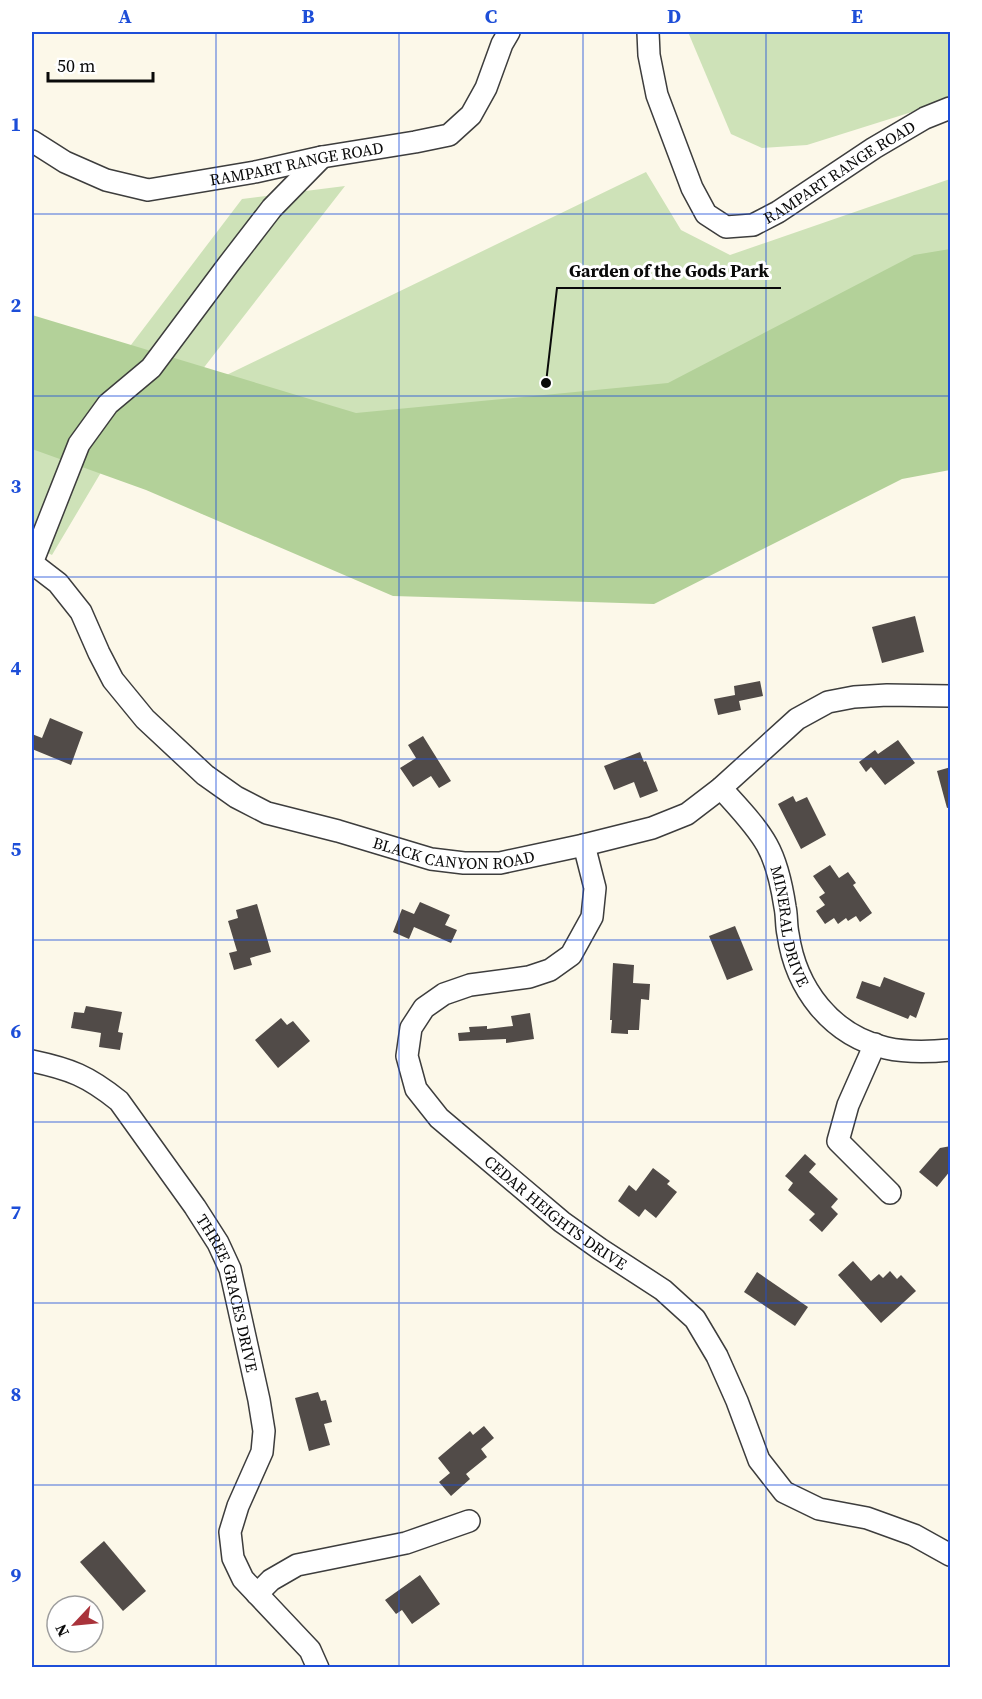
<svg xmlns="http://www.w3.org/2000/svg" width="982" height="1699" font-family="'Source Serif 4',serif">
<rect width="100%" height="100%" fill="#fcf8e9"/>
<g fill="#cee2b8">
<path d="M 688,32 L 950,32 L 950,100 L 807,145 L 762,148 L 731,134 Z"/>
<path d="M 646,172 L 681,230 L 730,255 L 950,179 L 950,341 L 421,590 L 200,513 L 122,437 L 52,555 L 32,545 L 32,410 L 80,412 L 242,199 L 345,186 L 181,397 Z"/>
</g>
<path fill="#b3d199" d="M 950,249 L 950,470 L 902,479 L 654,604 L 393,596 L 146,490 L 32,449 L 32,315 L 356,413 L 668,383 L 914,255 Z"/>
<g fill="#514b48">
<path d="M 915,616 L 924,652 L 882,663 L 872,627 Z"/>
<path d="M 760,681 L 763,696 L 739,701 L 741,710 L 718,715 L 714,699 L 735,695 L 734,686 Z"/>
<path d="M 50,718 L 83,732 L 71,765 L 32,749 L 32,734 L 42,738 Z"/>
<path d="M 423,736 L 451,781 L 439,788 L 431,776 L 413,787 L 400,768 L 416,758 L 408,745 Z"/>
<path d="M 898,740 L 915,763 L 885,785 L 871,767 L 866,772 L 859,762 L 875,750 L 878,754 Z"/>
<path d="M 640,752 L 644,762 L 646,761 L 658,791 L 640,798 L 634,782 L 614,790 L 604,766 Z"/>
<path d="M 951,767 L 951,807 L 947,808 L 937,771 Z"/>
<path d="M 793,796 L 796,802 L 807,797 L 826,835 L 801,849 L 778,804 Z"/>
<path d="M 830,865 L 839,878 L 848,872 L 856,883 L 853,885 L 872,913 L 860,922 L 856,916 L 848,921 L 846,918 L 838,924 L 834,918 L 825,924 L 816,911 L 825,905 L 819,897 L 825,893 L 813,876 Z"/>
<path d="M 420,902 L 450,915 L 445,925 L 457,930 L 451,943 L 414,927 L 409,939 L 393,932 L 402,909 L 414,914 Z"/>
<path d="M 257,904 L 271,952 L 250,958 L 252,965 L 234,970 L 229,953 L 237,951 L 228,921 L 238,918 L 236,910 Z"/>
<path d="M 735,926 L 753,970 L 727,980 L 709,936 Z"/>
<path d="M 613,963 L 634,965 L 633,983 L 650,984 L 649,1000 L 641,999 L 639,1030 L 628,1030 L 628,1034 L 611,1033 L 612,1020 L 610,1020 Z"/>
<path d="M 884,977 L 925,993 L 916,1018 L 910,1015 L 908,1019 L 856,998 L 862,981 L 880,987 Z"/>
<path d="M 86,1006 L 122,1012 L 118,1032 L 123,1033 L 120,1050 L 99,1047 L 101,1033 L 71,1028 L 74,1012 L 84,1013 Z"/>
<path d="M 530,1013 L 534,1039 L 506,1043 L 506,1039 L 459,1041 L 458,1033 L 470,1032 L 469,1027 L 487,1026 L 487,1029 L 513,1026 L 511,1016 Z"/>
<path d="M 281,1018 L 287,1025 L 293,1021 L 310,1041 L 278,1068 L 255,1040 Z"/>
<path d="M 951,1146 L 951,1170 L 937,1187 L 919,1172 L 940,1148 Z"/>
<path d="M 805,1154 L 816,1164 L 809,1172 L 838,1199 L 831,1207 L 838,1214 L 822,1232 L 809,1220 L 815,1214 L 788,1190 L 793,1183 L 785,1176 Z"/>
<path d="M 653,1168 L 670,1181 L 667,1184 L 677,1192 L 656,1218 L 645,1209 L 639,1217 L 618,1201 L 629,1185 L 636,1191 Z"/>
<path d="M 853,1261 L 871,1281 L 879,1274 L 883,1278 L 890,1271 L 897,1279 L 901,1275 L 916,1291 L 881,1323 L 838,1275 Z"/>
<path d="M 757,1272 L 808,1307 L 795,1326 L 744,1292 Z"/>
<path d="M 318,1392 L 321,1401 L 326,1400 L 332,1422 L 324,1424 L 330,1445 L 309,1451 L 295,1398 Z"/>
<path d="M 484,1426 L 494,1438 L 481,1449 L 487,1457 L 466,1474 L 470,1479 L 451,1496 L 439,1482 L 450,1473 L 438,1458 L 470,1431 L 473,1435 Z"/>
<path d="M 104,1541 L 146,1591 L 123,1611 L 80,1562 Z"/>
<path d="M 420,1575 L 440,1604 L 412,1624 L 402,1610 L 396,1614 L 385,1600 Z"/>
</g>
<g fill="none" stroke-linecap="round" stroke-linejoin="round">
<g stroke="#3d3d3d" stroke-width="24">
<g id="minor">
<path id="s1" d="M 648,32 L 649,55 L 657,95 L 692,188 L 706,214 L 726,227 L 753,225 L 778,212 L 874,148 L 925,118 L 950,108"/>
<path id="s2" d="M 32,141 L 65,162 L 106,180 L 148,190 L 255,172 L 322,157 L 415,142 L 449,135 L 471,115 L 486,88 L 502,44 L 509,32"/>
<path id="s3" d="M 32,563 L 58,583 L 81,612 L 99,653 L 113,680 L 145,719 L 205,775 L 236,797 L 267,813 L 338,831 L 431,859 L 464,863 L 500,863 L 584,845 L 652,828 L 687,814 L 721,788 L 797,719 L 828,702 L 854,697 L 887,695 L 950,696"/>
<path d="M 32,563 L 79,444 L 108,404 L 151,368 L 228,265 L 272,208 L 322,157"/>
<path id="s4" d="M 721,788 C 736,805 756,825 767,845 C 777,863 782,887 785,907 C 787,916 786,925 788,934 C 796,989 831,1035 886,1048 C 908,1053 929,1052 950,1050"/>
<path id="s5" d="M 584,845 L 595,888 L 592,917 L 571,955 L 550,970 L 529,977 L 470,985 L 444,994 L 424,1008 L 411,1028 L 407,1056 L 416,1089 L 439,1118 L 562,1222 L 600,1249 L 663,1290 L 695,1319 L 717,1356 L 737,1401 L 759,1460 L 784,1492 L 819,1509 L 867,1518 L 914,1535 L 950,1555"/>
<path d="M 875,1044 L 848,1105 L 838,1141 L 890,1193"/>
<path id="s6" d="M 32,1061 C 70,1069 88,1076 119,1101 L 195,1207 L 218,1243 L 230,1269 L 259,1400 L 264,1431 L 262,1452 L 238,1506 L 230,1532 L 233,1558 L 243,1579 L 310,1650 L 318,1668"/>
<path d="M 257,1594 L 271,1580 L 297,1565 L 406,1543 L 469,1521"/>
</g>
</g>
<use href="#minor" stroke="#fff" stroke-width="21"/>
</g>
<path fill="none" stroke="#1d4ed8" stroke-width="1.5" stroke-opacity="0.55" d="M 216,32 L 216,1668M 399,32 L 399,1668M 583,32 L 583,1668M 766,32 L 766,1668M 32,214 L 950,214M 32,396 L 950,396M 32,577 L 950,577M 32,759 L 950,759M 32,940 L 950,940M 32,1122 L 950,1122M 32,1303 L 950,1303M 32,1485 L 950,1485"/>
<g text-anchor="middle" dominant-baseline="central" stroke-width="6" stroke-linejoin="round" paint-order="stroke">
<g font-size="16" fill="#0a0a0a" stroke="#fff">
<text stroke="none"><textPath href="#s2" startOffset="278">RAMPART RANGE ROAD</textPath></text>
<text stroke="none"><textPath href="#s1" startOffset="345">RAMPART RANGE ROAD</textPath></text>
<text stroke="none"><textPath href="#s3" startOffset="543">BLACK CANYON ROAD</textPath></text>
<text stroke="none"><textPath href="#s4" startOffset="158">MINERAL DRIVE</textPath></text>
<text stroke="none"><textPath href="#s5" startOffset="550">CEDAR HEIGHTS DRIVE</textPath></text>
<text stroke="none"><textPath href="#s6" startOffset="321">THREE GRACES DRIVE</textPath></text>
</g>
</g>
<path fill="none" stroke="#0a0a0a" stroke-width="2" d="M546 383L557 288H781"/>
<circle fill="#0a0a0a" stroke="#fff" stroke-width="2" cx="546" cy="383" r="6"/>
<g font-size="18" text-anchor="middle" font-weight="bold" fill="#0a0a0a" stroke="#fff" stroke-width="6" stroke-linejoin="round" paint-order="stroke">
<text x="669" y="277">Garden of the Gods Park</text>
</g>
<rect width="982" height="1699" fill="none" stroke="#ffffff" stroke-width="66"/>
<g transform="translate(75 1624) rotate(244)"><circle r="28" fill="#ffffff" stroke="#9d9d9d" stroke-width="1.5"/>
<path d="M0-4.5L10 22L0 15L-10 22Z" fill="#a9333b"/>
<text y="-9" font-size="16" font-weight="bold" text-anchor="middle" fill="#0a0a0a">N</text>
</g>
<path d="M48 72v9h105v-9" fill="none" stroke="#0a0a0a" stroke-width="3"/>
<text x="57" y="72" font-size="18" fill="#0a0a0a" stroke="#ffffff" stroke-width="4.5" paint-order="stroke">50 m</text>
<rect x="33" y="33" width="916" height="1633" fill="none" stroke="#1d4ed8" stroke-width="2"/>
<g font-size="20" text-anchor="middle" font-weight="bold" fill="#1d4ed8">
<text x="125" y="23">A</text>
<text x="308" y="23">B</text>
<text x="491" y="23">C</text>
<text x="674" y="23">D</text>
<text x="857" y="23">E</text>
<text x="16" y="131">1</text>
<text x="16" y="312">2</text>
<text x="16" y="493">3</text>
<text x="16" y="675">4</text>
<text x="16" y="856">5</text>
<text x="16" y="1038">6</text>
<text x="16" y="1219">7</text>
<text x="16" y="1401">8</text>
<text x="16" y="1582">9</text>
</g>
</svg>
